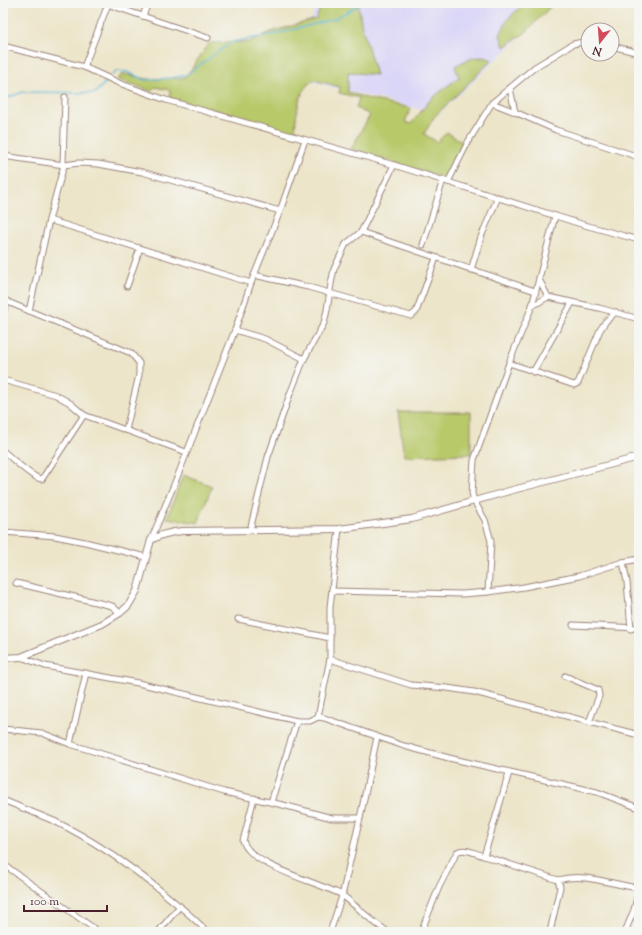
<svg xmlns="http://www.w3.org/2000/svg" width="642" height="935" font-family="'Sorts Mill Goudy',serif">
<rect width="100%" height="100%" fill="#f6f6f2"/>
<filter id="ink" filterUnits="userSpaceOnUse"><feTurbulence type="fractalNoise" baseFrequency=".025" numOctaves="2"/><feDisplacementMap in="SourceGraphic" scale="8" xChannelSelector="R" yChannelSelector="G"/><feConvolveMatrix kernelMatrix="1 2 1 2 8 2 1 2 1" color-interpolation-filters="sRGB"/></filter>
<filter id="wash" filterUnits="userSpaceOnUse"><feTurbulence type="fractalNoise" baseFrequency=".012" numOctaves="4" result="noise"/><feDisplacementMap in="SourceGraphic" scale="16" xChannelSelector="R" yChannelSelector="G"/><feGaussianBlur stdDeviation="0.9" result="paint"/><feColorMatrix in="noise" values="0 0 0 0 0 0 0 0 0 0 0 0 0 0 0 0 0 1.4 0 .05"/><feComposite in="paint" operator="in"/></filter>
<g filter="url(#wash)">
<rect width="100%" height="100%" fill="#ece5c9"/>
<path fill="#dad6f7" d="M 317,3 L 553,3 L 534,24 L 438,114 L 294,77 Z"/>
<g fill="#b8c96b" stroke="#81744b">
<path d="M 322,3 L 358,3 L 362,27 L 376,75 L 348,72 L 348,92 L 369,99 L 411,108 L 405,122 L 411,124 L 430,100 L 459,77 L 455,66 C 466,60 480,53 492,60 L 434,117 L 424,134 L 437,142 L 447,132 L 465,144 L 444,178 L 351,149 L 370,115 L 356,108 L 359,98 L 339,93 L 340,87 L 314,80 C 297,89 296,117 295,135 L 266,127 L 232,114 L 170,98 L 170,90 L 155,87 L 151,91 L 117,79 L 123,74 L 148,79 L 184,78 L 192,68 L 209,43 L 249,42 L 271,32 L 316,19 Z"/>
<path d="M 524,3 L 554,3 L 525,33 L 504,47 L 500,35 L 508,19 Z"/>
<path d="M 398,412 L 471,412 L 471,454 L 404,456 Z"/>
<path d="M 183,475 L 212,486 L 198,523 L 167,518 Z"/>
</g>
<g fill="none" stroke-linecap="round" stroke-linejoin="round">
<g stroke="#5ab5d7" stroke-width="1.5">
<path d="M 112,75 L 117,71 L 127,72 L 145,80 L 171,78 L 186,75 L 232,42 L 276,34 L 334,19 L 363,3"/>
<path d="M 3,103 L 7,98 L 23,92 L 95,93 L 106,82"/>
</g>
</g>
</g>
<g filter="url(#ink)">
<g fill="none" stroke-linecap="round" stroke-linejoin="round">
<g stroke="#9b827a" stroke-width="7">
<g id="minor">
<path d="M 104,3 L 208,38"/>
<path d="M 143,16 L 148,3"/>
<path d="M 3,46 L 84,67 L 119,83 L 166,100 L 394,165 L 581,224 L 639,240"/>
<path d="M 612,46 L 639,53"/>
<path d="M 84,67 L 108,4"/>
<path d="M 510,88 L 515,112"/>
<path d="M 492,103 L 515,112 L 556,130 L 639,157"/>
<path d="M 3,156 L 64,165 L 79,163 L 98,164 L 142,172 L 280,211"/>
<path d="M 63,164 L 65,97"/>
<path d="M 448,182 L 468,142 L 492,103 L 535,67 L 573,44 L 588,41"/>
<path d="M 49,220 L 251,283"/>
<path d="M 361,232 L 535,291"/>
<path d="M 423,245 L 443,180"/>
<path d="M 471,270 L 481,237 L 498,197"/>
<path d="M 254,275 L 308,287 L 411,316 L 416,312 L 436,258"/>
<path d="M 539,279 L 548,297"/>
<path d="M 127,286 L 140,248"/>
<path d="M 3,300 L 131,353 L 139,363 L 139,375 L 126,430"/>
<path d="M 532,306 L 548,297 L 599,308 L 639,319"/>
<path d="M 29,311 L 49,220 L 64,165"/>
<path d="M 3,313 L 7,301"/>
<path d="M 235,330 L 265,339 L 304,359"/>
<path d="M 509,363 L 571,384 L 574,385 L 578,383 L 600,330 L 606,321 L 616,312"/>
<path d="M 533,372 L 572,303"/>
<path d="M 3,380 L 56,395 L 70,403 L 84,415 L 186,452"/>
<path d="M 3,451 C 11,457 33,479 42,479 L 84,415"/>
<path d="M 250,530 L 268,457 L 290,394 L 304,359 L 324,323 L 327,310 L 331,284 L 334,269 L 346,244 L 361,232 L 394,165"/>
<path d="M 3,532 L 55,536 L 85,542 L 146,557"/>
<path d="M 151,540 L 178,475 L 235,330 L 251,283 L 280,211 L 305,140"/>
<path d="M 623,562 L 627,582 L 631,629"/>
<path d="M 16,583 L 108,605 L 112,606 L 120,613"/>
<path d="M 332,591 L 462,594 L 488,592 L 524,587 L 579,576 L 623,562 L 639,559"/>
<path d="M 488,592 L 491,541 L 485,520 L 474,501 L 472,493 L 474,460 L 509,363 L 532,306 L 555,216"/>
<path d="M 238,619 L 330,638"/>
<path d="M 573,625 L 639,628"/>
<path d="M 21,657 L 45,666 L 138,683 L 297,721 L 310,721 L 318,717 L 324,718 L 404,746 L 449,758 L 597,792 L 639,808"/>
<path d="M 330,659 L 411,685 L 447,688 L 474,692 L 639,735"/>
<path d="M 565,676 L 598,690 L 599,696 L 589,722"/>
<path d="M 318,717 L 330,659 L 330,607 L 339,529"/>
<path d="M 3,729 L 42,733 L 70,744 L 224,792 L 283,805 L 332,818 L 360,818"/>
<path d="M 70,744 L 86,673"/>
<path d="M 254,798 L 243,841 C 251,867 319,882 342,895 C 348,899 353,905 359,909 C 368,918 378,925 388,932"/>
<path d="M 3,800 C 20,807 37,814 54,821 C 94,840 132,867 166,895 C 180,907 195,918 207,932"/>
<path d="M 271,802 L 297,721"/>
<path d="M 484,856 L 558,880 L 560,887 L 550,932"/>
<path d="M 3,864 L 99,932"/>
<path d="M 558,880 C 585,872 612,885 639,888"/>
<path d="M 158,932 L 180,906"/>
<path d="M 330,932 L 342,896 L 360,818 L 377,737"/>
<path d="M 421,932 L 439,887 L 457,852 C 465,847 476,854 484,856 L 509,773"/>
<path d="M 625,932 L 634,910 L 639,889"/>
</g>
</g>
<g stroke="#9b827a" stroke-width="8">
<path id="tertiary" d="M 3,658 L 21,657 L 102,624 L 120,613 L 128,606 L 137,591 L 151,540 C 161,534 171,532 182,531 L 339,529 L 412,519 L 509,491 L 639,457"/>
</g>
<use href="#minor" stroke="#fff" stroke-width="5"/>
<use href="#tertiary" stroke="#fff" stroke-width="6"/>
</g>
</g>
<rect width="642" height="935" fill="none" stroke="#f6f6f2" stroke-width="16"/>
<g transform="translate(600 42) rotate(197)"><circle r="19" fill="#f6f6f2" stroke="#b1a0a2"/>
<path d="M0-3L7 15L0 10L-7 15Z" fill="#d1495b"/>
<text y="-6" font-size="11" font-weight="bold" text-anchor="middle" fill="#4a1f2b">N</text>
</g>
<path d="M24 905v6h83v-6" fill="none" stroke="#4a1f2b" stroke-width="2"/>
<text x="30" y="905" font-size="12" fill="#4a1f2b" stroke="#f6f6f2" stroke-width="3" paint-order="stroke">100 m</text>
</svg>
